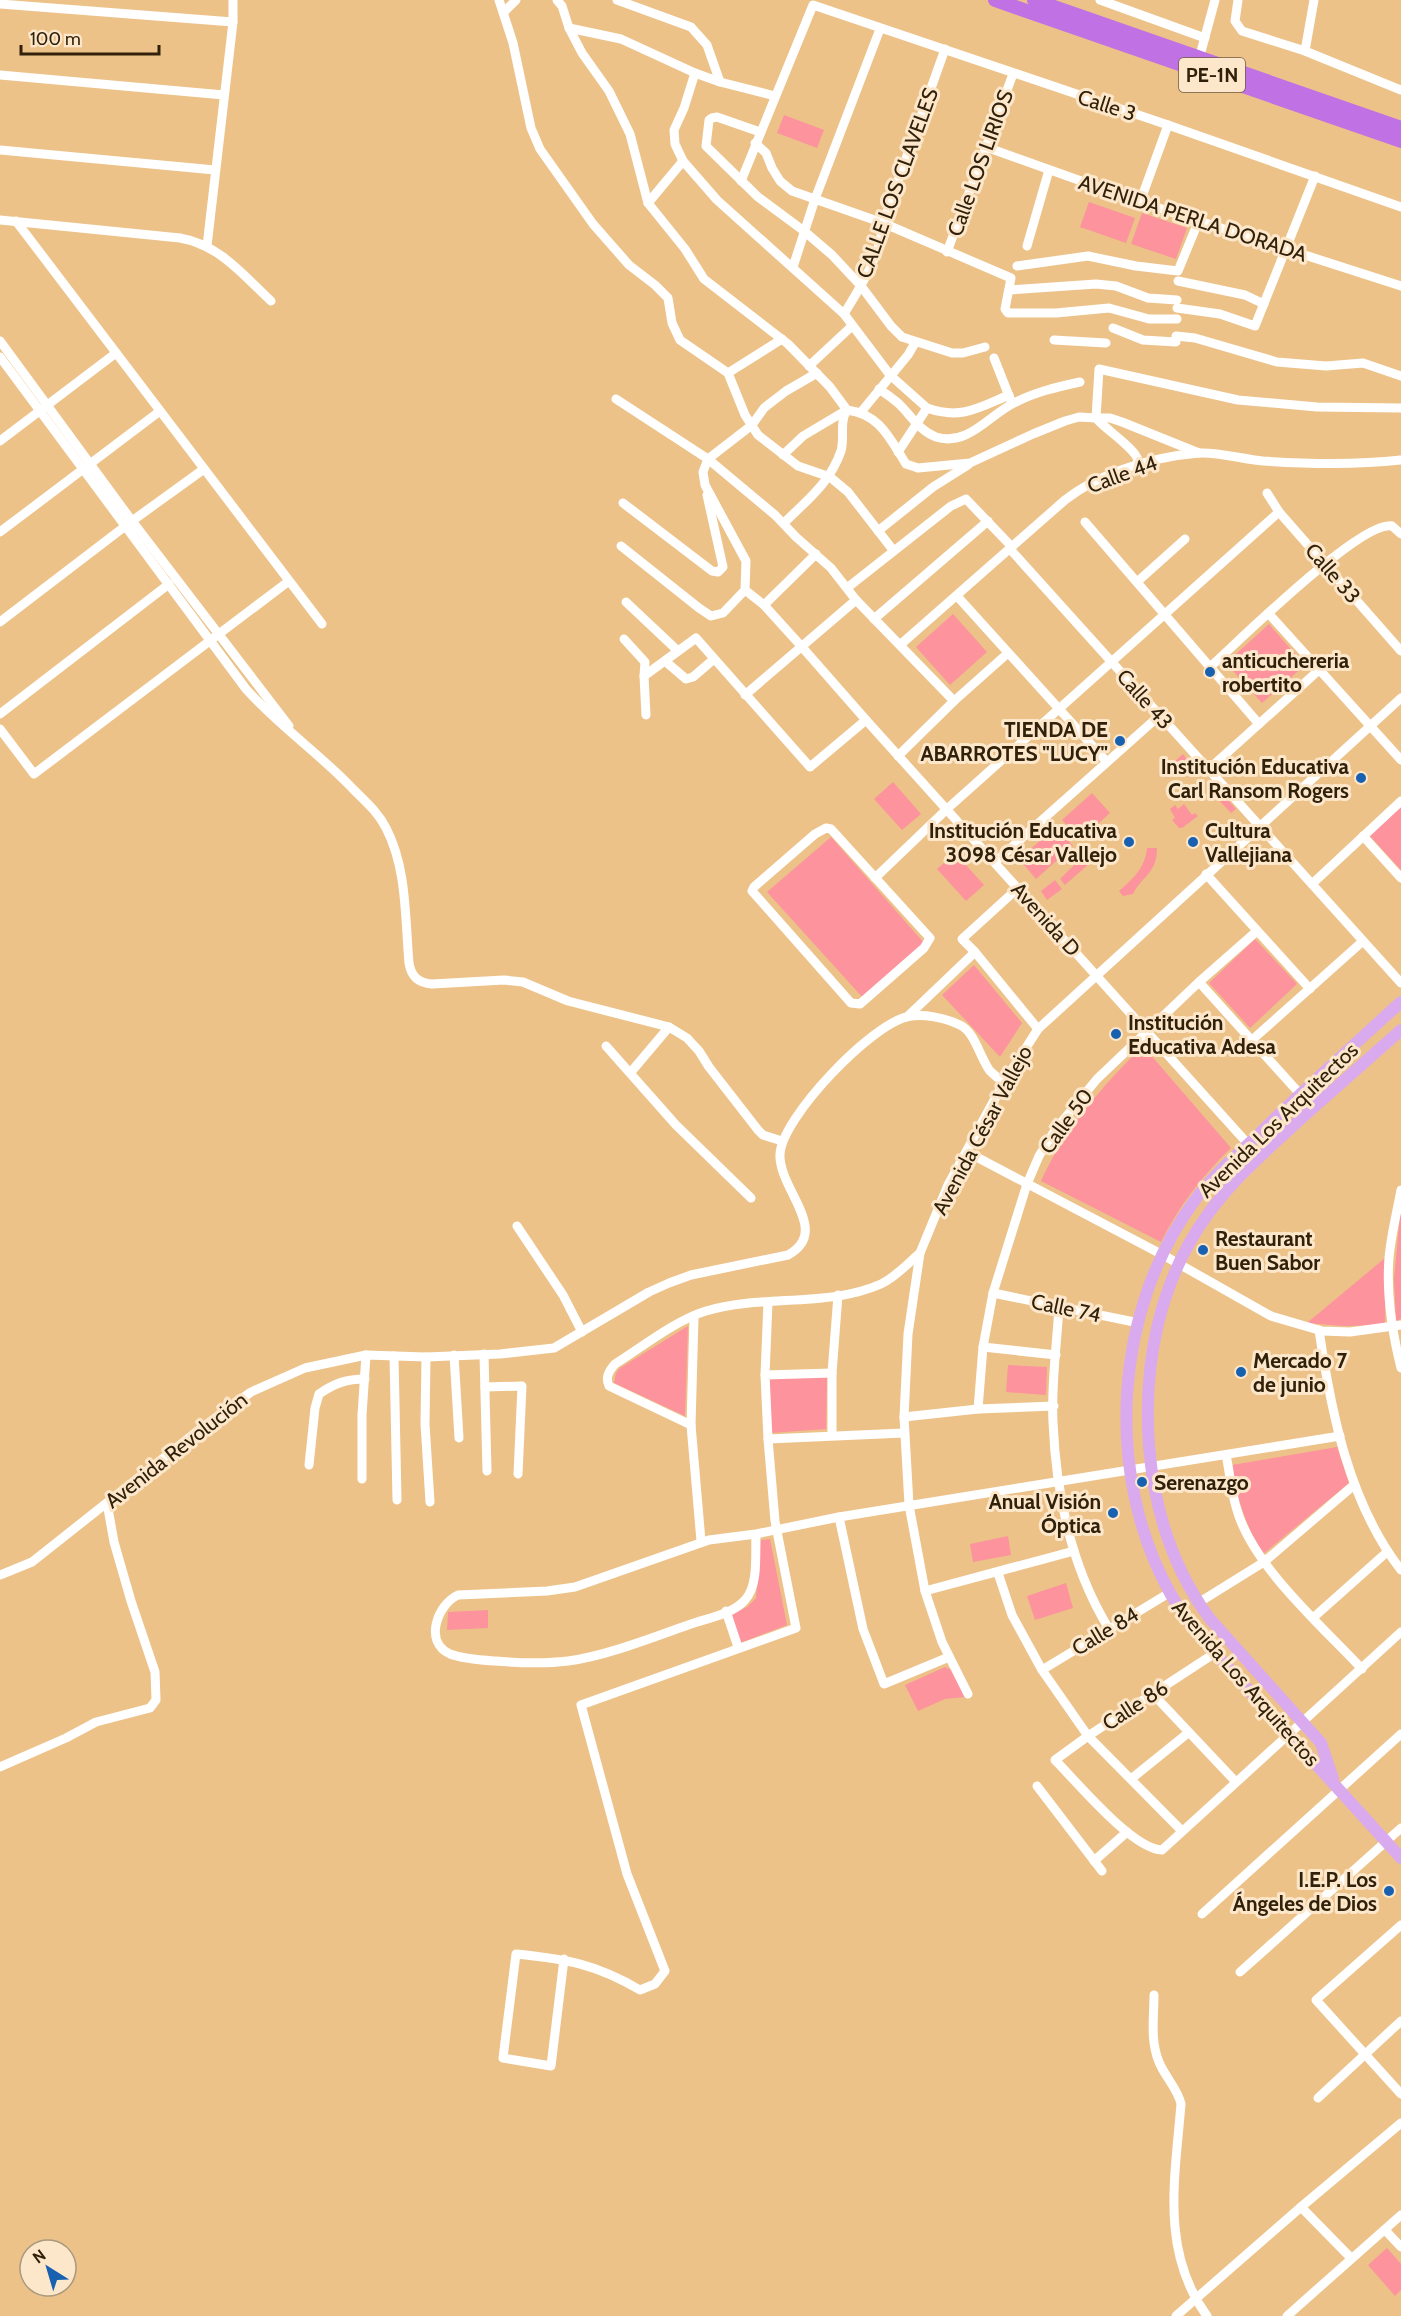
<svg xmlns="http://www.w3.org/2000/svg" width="1401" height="2316" font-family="Cabin,sans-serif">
<rect width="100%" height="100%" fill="#edc289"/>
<g fill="#fc939d">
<path d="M 784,115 L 824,130 L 817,148 L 777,133 Z"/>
<path d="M 1089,202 L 1135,218 L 1126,243 L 1080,227 Z"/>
<path d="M 1142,213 L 1187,228 L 1176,259 L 1131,244 Z"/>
<path d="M 953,614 L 987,652 L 950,685 L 916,647 Z"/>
<path d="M 1269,624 L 1305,665 L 1262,703 L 1226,663 Z"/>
<path d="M 1183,754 L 1188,760 L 1166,778 L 1165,770 Z"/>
<path d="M 893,782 L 921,814 L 902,830 L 874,799 Z"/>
<path d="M 1217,788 L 1236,809 L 1231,813 L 1212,793 Z"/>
<path d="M 1092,793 L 1110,813 L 1080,840 L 1062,820 Z"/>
<path d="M 1401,803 L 1401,870 L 1369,835 Z"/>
<path d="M 1184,804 L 1192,815 L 1195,813 L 1198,816 L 1182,828 L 1179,828 L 1172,820 L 1175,818 L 1170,809 L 1175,805 L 1178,809 Z"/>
<path d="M 1056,827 L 1073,846 L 1036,879 L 1019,859 Z"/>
<path d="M 831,837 L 925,944 L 864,999 L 767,892 Z"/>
<path d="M 1147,848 L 1157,848 C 1157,873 1143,875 1133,894 L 1123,896 L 1119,891 C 1134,878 1145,868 1147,848 Z"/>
<path d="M 955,853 L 984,885 L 966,901 L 937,869 Z"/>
<path d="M 1085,858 L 1090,863 L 1065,885 L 1060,879 L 1079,860 L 1081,862 Z"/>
<path d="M 1055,880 L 1062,889 L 1047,900 L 1041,891 Z"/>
<path d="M 1255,939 L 1297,984 L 1250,1028 L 1209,983 Z"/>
<path d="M 974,965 L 1022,1023 L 1000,1057 L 942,995 Z"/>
<path d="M 1143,1046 L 1231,1148 C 1202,1176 1179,1206 1161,1242 L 1041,1181 C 1065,1129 1103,1085 1143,1046 Z"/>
<path d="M 1401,1206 L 1401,1319 L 1396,1321 L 1394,1279 Z"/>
<path d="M 1385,1258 L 1385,1325 L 1344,1326 L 1307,1323 Z"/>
<path d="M 688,1326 L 685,1416 L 614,1383 L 616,1373 L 620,1368 Z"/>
<path d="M 1008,1365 L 1047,1367 L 1046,1395 L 1006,1392 Z"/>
<path d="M 827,1377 L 826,1429 L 771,1433 L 770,1379 Z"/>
<path d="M 1337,1447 L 1349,1483 L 1263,1554 C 1245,1524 1237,1499 1232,1465 Z"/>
<path d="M 1008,1536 L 1011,1555 L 973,1562 L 970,1544 Z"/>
<path d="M 770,1539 L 787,1625 L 740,1643 L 730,1615 L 747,1607 L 756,1598 L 761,1540 Z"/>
<path d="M 1066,1583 L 1073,1608 L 1035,1620 L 1027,1596 Z"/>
<path d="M 488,1610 L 488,1628 L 447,1630 L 448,1612 Z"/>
<path d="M 945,1667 L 952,1670 L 965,1697 L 945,1699 L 918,1711 L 905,1685 Z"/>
<path d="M 1387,2248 L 1401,2264 L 1401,2290 L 1395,2296 L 1368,2265 Z"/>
</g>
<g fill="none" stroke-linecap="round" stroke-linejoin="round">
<g stroke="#fff" stroke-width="9">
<path d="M 499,0 L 513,43 L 531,128 L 540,149 L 593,224 L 629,265 L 655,285 L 668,298 L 672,323 L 680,340 L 728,373 L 745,415 L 758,435 L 798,466 L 830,477 L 848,492 L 893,550"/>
<path d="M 557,0 L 562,6 L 569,28 L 582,53 L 609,91 L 630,134 L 648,203 L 685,249 L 704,279 L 788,344 L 830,387 L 847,410 C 880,414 890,439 906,464 L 918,468 L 970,463 L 1033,434 L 1065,421 L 1079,417 L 1096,418 C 1106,430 1135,448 1138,460 L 1136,466"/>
<path d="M 617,0 L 691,27 L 707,45 L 720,82"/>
<path d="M 1100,0 L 1205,38"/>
<path d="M 1238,0 L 1235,21 L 1242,31 L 1305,51 L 1401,90"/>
<path d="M 0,4 L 233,22"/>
<path d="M 504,12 L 516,0"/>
<path d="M 569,28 L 621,39 L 695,73 L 720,82 L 775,96"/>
<path d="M 1305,51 L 1314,0"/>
<path d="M 1199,59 L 1215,0"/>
<path d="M 695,73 L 684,108 L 674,130 L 675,144 L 683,161 L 717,200 L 844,314 L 890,375 L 927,408 L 898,452"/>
<path d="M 0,75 L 224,95"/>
<path d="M 760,132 L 717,117 L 712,118 L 709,120 L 706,146 L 758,197 L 804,231 L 832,255 L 861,286 L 891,326 L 902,337 L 952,353 L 963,353 L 985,347"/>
<path d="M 755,143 L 766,153 L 772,168 L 780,181 L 792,191 L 883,223 L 1011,278 L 1005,309 L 1008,313 L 1056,313 L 1109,308 L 1149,319 L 1177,319"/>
<path d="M 986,147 L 1140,202 L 1401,286"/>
<path d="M 0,150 L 215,170"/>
<path d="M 741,181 L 813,5 L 1168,125 L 1401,207"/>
<path d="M 1140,202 L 1168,125"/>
<path d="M 648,203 L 683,161"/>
<path d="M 0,220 L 180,238 C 220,245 243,275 271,301"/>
<path d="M 16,221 L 322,624"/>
<path d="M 207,246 L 233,22 L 233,0"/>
<path d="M 1027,246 L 1049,170"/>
<path d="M 947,252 L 1013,74"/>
<path d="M 1017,266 L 1088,256 L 1136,266 L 1178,271 L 1199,220"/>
<path d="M 793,267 L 815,199 L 880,29"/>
<path d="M 1178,281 L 1245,295 L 1264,304"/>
<path d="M 1009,290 L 1096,284 L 1116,286 L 1148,298 L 1177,300"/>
<path d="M 1177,308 L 1220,314 L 1255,326 L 1315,176"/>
<path d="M 844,314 C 861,286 880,257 883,223 L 945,49"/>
<path d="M 1113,328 L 1143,340 L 1176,342"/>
<path d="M 1176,336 L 1195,338 L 1277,362 L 1326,366 L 1363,363 L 1401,376"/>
<path d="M 1054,340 L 1106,343"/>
<path d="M 0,341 L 132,521 L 289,726"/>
<path d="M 0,357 L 246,689 C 279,726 319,753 353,789 C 365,801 378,812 386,828 C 407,868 405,918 409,963 C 411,976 418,983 432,984 L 504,980 L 523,982 L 568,1001 L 669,1027 L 687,1038 L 699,1051 L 709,1067 L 758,1130 L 763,1135 L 782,1141"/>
<path d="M 994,358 L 1011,401"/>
<path d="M 809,366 L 852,326"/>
<path d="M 728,373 L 782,339"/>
<path d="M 879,389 C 885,393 892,398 898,403 C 910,414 919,431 936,437 C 968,447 989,415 1014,403 C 1035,392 1057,387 1080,382"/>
<path d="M 616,399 L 708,459 L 775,515 L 796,537 L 831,568 L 856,600 L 954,701"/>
<path d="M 927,408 C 961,420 978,408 1009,395"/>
<path d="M 861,412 L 908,355 L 915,343"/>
<path d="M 0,441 L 116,353"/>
<path d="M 1199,453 L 1122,422 L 1110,418 L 1096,418 L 1099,369 L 1238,400 L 1317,407 L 1401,408"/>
<path d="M 783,455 L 803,436 L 845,411"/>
<path d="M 1267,493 L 1279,512 L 1401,651"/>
<path d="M 623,503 L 712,571 L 718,572 L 723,567 L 707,495"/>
<path d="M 1085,522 L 1259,724"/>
<path d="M 784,523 C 807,500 830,483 841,451 C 845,437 839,422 847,410"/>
<path d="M 878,531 L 933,487 L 968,465"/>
<path d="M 0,532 L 160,411"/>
<path d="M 621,546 L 699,608 L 711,616 L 723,613 L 745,590 L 746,561 L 705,485 L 703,472 L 708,459 L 752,425 L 764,408 L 786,391 L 817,373"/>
<path d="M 1010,549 L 1401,983"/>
<path d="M 1137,582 L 1185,539"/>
<path d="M 847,588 L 951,506 L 966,499 L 1012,547"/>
<path d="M 745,590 L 764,605 L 802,647 L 866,720 L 1248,1144"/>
<path d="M 957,596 L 1107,762"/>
<path d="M 626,602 L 678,651"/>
<path d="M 764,605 L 816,554"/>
<path d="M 1269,614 L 1401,760"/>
<path d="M 874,619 L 988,521"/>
<path d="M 0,622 L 132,521 L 204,469"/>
<path d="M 624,639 L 645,662 L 644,676"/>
<path d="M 900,645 L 1065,500 C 1101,472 1153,457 1199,453 C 1219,452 1242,459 1263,461 C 1308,464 1356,465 1401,460"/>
<path d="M 665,661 L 686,679 L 693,677 L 714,659"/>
<path d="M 1210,667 C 1237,643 1362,519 1392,526 L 1401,534"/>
<path d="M 745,695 L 856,600"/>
<path d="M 0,714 L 169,584"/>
<path d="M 646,715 L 644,676 L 696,638 L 810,767 L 866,720"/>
<path d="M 0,729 L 34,774 L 289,581"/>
<path d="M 898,756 L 954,701 L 1008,653"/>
<path d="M 1209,769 L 1319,670"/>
<path d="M 826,828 L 831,829 L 930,938 L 924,948 L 860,1004 L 851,1003 L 752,891 L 754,887 L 815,834 Z"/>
<path d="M 1363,836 L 1401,878"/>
<path d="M 995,862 L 1160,715"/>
<path d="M 1206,874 L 1310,989"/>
<path d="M 875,878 L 947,809 L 1279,512"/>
<path d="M 1312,884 L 1401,801"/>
<path d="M 1018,888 L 962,939 L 975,952 L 1038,1029"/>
<path d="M 1199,982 L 1300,1094"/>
<path d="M 908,1016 L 975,952"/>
<path d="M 1252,1040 L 1363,941"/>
<path d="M 606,1046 L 676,1125 L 751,1198"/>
<path d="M 631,1072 L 669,1027"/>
<path d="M 967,1152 L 1163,1255 L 1271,1316 L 1322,1331 L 1350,1332 L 1401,1325"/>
<path d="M 1401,1190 C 1397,1212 1391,1235 1389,1258 C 1386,1296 1392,1332 1401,1368"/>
<path d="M 517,1226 L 563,1295 L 582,1332"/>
<path d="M 993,1293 L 1139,1323"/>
<path d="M 1059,1306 C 1057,1344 1051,1384 1053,1422 C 1056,1494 1071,1567 1109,1629"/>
<path d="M 694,1317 L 691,1425 L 701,1541"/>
<path d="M 1319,1330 C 1331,1412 1349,1503 1401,1570"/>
<path d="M 983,1347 L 1056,1355"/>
<path d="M 484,1354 L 487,1471"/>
<path d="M 454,1355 L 459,1438"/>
<path d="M 394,1356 L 397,1500"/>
<path d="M 426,1357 L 425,1424 L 430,1502"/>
<path d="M 765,1375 L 832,1373"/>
<path d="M 485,1387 L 522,1386 L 518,1474"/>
<path d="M 978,1409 L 983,1347 L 993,1293 L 1027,1184 L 1039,1156 L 1055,1130 L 1097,1079 L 1199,982 L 1257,931"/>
<path d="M 904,1417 L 978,1409 L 1054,1406"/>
<path d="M 691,1425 L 609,1386 C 605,1377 609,1371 615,1364 C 642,1347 676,1320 706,1311 C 762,1294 827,1308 881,1284 C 896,1277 908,1263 920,1253"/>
<path d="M 832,1435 L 832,1373 L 838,1295"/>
<path d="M 768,1439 L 904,1433"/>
<path d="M 1226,1455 C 1230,1473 1231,1492 1237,1510 C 1253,1566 1322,1626 1362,1669"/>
<path d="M 309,1465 L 315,1408 L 319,1394 C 335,1383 347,1379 365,1379"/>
<path d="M 362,1479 L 362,1415 L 366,1355"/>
<path d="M 839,1517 L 863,1629 L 884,1684 L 949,1657"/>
<path d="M 756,1534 C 755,1553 759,1585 745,1600 C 733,1614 708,1618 691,1624 C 654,1637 606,1656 568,1661 C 544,1664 519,1663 495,1661 C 480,1660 463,1659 450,1654 C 423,1642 438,1604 458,1595 L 547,1591 L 575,1587 L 709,1540 L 756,1534 L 839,1517 L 1340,1436"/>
<path d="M 998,1573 L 1012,1615 L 1042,1670 L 1088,1736 L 1182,1831"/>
<path d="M 0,1575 L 32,1562 L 195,1433 L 251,1392 L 305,1368 L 366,1355 L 426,1357 L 500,1354 L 554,1348 L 649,1292 L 669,1283 L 691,1275 L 788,1255 C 832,1231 778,1189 780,1154 C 782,1117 872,1024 907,1017 C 923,1013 945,1018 960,1025 C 975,1032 980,1058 990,1071 C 994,1075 999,1079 1004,1082"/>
<path d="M 925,1591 L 1074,1551"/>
<path d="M 1198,1603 L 1264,1562 L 1354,1485"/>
<path d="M 726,1611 L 738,1647"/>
<path d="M 1314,1617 L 1387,1552"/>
<path d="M 1215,1653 L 1088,1736 L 1055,1760 C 1077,1782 1132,1849 1162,1850 L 1401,1632"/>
<path d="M 1042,1670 L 1169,1593"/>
<path d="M 1152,1693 L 1236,1782"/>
<path d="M 968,1694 L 942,1642 L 925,1591 L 909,1505 L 904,1417 L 908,1334 L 920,1253 L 948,1185 L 1004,1082 L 1038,1029 L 1401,698"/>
<path d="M 0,1767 L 66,1738 L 96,1722 L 150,1708 L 156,1700 L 155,1672 L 131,1601 L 114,1542 L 107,1503"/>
<path d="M 1131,1779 L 1188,1733"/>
<path d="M 1037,1786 L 1102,1871"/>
<path d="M 1094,1861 L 1127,1832"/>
<path d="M 1202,1914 L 1401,1734"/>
<path d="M 1401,1925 L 1316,2000 L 1401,2094"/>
<path d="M 564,1959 L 551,2066 L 503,2058 L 516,1954 C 566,1959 596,1964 640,1990 L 655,1984 L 665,1971 L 627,1874 L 581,1705 L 796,1628 L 775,1521 L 768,1439 L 765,1375 L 768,1302"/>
<path d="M 1240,1972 L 1401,1828"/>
<path d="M 1154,1995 C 1154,2017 1150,2041 1159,2062 C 1165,2077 1178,2089 1181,2104 C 1175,2179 1160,2251 1207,2316"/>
<path d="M 1318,2098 L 1401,2021"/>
<path d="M 1301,2207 L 1351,2258"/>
<path d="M 1385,2230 L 1401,2247"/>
<path d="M 1176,2316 L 1301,2207 L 1401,2123"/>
<path d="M 1287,2316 L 1401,2215"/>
</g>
<g stroke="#d9aaee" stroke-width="12">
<path d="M 1401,1002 C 1353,1046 1304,1089 1258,1135 C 1236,1156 1213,1175 1195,1200 C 1114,1309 1104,1472 1169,1591 C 1181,1614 1199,1633 1215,1653 L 1401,1858"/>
<path d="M 1333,1779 L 1321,1743 L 1210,1619 C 1173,1569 1154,1508 1149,1446 C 1143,1364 1159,1281 1208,1214 C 1233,1179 1265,1152 1296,1123 C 1331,1092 1366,1061 1401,1030"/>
</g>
<g stroke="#c071e3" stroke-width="14">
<path d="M 995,0 L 1401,141"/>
<path d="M 1034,0 L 1401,128"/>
</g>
</g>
<g fill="#1861b1" stroke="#fde7cb" stroke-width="2">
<circle cx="1210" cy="672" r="6"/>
<circle cx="1120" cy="741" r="6"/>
<circle cx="1361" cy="778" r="6"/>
<circle cx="1129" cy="842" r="6"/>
<circle cx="1193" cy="842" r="6"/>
<circle cx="1116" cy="1034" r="6"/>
<circle cx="1203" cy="1250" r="6"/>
<circle cx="1241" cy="1372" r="6"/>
<circle cx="1142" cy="1482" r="6"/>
<circle cx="1113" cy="1513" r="6"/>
<circle cx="1389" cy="1891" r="6"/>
</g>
<g text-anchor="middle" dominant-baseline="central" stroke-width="6" stroke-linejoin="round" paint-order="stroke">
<rect fill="#fde7cb" stroke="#6e5c44" stroke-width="1.5" x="1179" y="58" width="66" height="34" rx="4.5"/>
<g font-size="20" font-weight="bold" fill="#31210a">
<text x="1212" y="75">PE-1N</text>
</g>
<g font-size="21" fill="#31210a" stroke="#fde7cb">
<text transform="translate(1107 105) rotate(18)">Calle 3</text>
<text transform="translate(980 163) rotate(-70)">Calle LOS LIRIOS</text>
<text transform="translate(897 183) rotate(-70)">CALLE LOS CLAVELES</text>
<text transform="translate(1193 218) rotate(18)">AVENIDA PERLA DORADA</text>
<text transform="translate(1122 474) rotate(-20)">Calle 44</text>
<text transform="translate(1333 573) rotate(49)">Calle 33</text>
<text transform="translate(1145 699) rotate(48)">Calle 43</text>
<text transform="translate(1046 919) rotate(48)">Avenida D</text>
<text transform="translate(1278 1120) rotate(-44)">Avenida Los Arquitectos</text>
<text transform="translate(1066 1121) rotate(-54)">Calle 50</text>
<text transform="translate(982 1130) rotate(-62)">Avenida César Vallejo</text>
<text transform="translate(1066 1308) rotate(12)">Calle 74</text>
<text transform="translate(176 1450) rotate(-38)">Avenida Revolución</text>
<text transform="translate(1105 1631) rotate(-31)">Calle 84</text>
<text transform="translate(1246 1683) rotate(49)">Avenida Los Arquitectos</text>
<text transform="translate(1135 1705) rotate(-33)">Calle 86</text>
</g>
<g font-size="21" font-weight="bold" fill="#31210a" stroke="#fde7cb" text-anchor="start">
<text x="1222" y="660">anticuchereria<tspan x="1222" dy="24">robertito</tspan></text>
<text x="1108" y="729" text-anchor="end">TIENDA DE<tspan x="1108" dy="24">ABARROTES "LUCY"</tspan></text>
<text x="1349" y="766" text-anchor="end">Institución Educativa<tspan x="1349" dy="24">Carl Ransom Rogers</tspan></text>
<text x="1117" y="830" text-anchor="end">Institución Educativa<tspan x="1117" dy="24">3098 César Vallejo</tspan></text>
<text x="1205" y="830">Cultura<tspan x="1205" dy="24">Vallejiana</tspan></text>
<text x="1128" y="1022">Institución<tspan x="1128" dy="24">Educativa Adesa</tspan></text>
<text x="1215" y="1238">Restaurant<tspan x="1215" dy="24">Buen Sabor</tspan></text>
<text x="1253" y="1360">Mercado 7<tspan x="1253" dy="24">de junio</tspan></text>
<text x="1154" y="1482">Serenazgo</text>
<text x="1101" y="1501" text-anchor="end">Anual Visión<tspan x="1101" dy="24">Óptica</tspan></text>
<text x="1377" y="1879" text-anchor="end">I.E.P. Los<tspan x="1377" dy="24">Ángeles de Dios</tspan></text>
</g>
</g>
<g transform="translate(48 2268) rotate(323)"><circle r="28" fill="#fde7cb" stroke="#ab987e" stroke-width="1.5"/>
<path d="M0-4.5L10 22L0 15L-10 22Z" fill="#1861b1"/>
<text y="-9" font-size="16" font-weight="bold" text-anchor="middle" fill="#31210a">N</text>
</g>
<path d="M21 45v9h138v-9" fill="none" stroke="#31210a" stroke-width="3"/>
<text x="30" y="45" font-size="18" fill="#31210a" stroke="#fde7cb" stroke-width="4.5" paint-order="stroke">100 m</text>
</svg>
